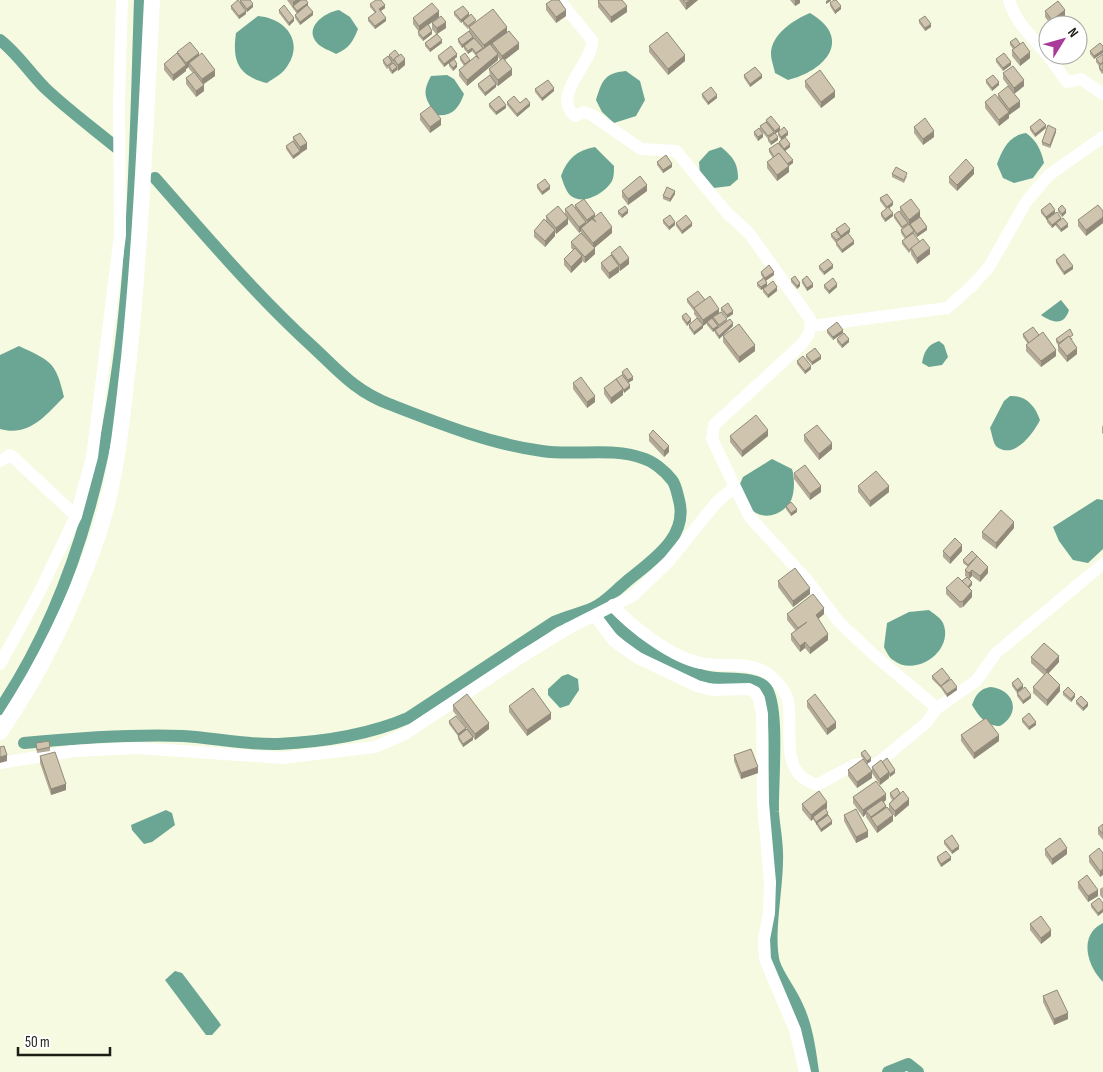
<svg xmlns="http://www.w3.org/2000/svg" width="1103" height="1072" font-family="'Sofia Sans Condensed',sans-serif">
<rect width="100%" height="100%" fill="#f5fae1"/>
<g fill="#6ba694">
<path d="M 339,10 L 350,17 L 358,29 C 353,42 349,48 336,54 C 331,51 322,48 318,44 C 302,28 325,12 339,10 Z"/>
<path d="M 810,13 C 854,39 825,71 788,80 L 775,73 C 774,67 771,60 771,54 C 771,34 795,19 810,13 Z"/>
<path d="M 258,16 C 284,18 304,40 288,65 C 284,73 274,78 267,83 C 238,76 232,61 236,33 Z"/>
<path d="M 626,71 L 640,81 L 645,100 L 636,116 L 614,123 L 602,112 L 596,100 C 602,81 604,73 626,71 Z"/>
<path d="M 447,75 L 454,79 L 464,94 C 459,108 452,117 436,115 C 426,99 421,94 431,76 Z"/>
<path d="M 1026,133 C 1037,141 1041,150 1044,163 L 1033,178 L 1014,183 L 1003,178 L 997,164 C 1002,150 1009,135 1026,133 Z"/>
<path d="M 595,147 L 614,166 C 614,171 614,177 612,181 C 606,192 584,206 571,196 C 566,192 563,182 561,176 C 567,159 577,150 595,147 Z"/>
<path d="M 721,147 C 733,157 738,163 738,179 L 730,186 L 714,188 L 700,175 L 699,162 L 709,151 Z"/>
<path d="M 1061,300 L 1069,310 C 1064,326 1053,323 1041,315 Z"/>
<path d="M 939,341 L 944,345 L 948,357 L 942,365 L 929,367 L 922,363 C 924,352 927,345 939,341 Z"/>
<path d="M 19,346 C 51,361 56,362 64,397 C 45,416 29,437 0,429 L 0,355 Z"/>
<path d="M 1010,396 C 1025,395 1035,405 1040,420 C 1034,432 1015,460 997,447 C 993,444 992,433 990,428 L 1004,401 Z"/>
<path d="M 772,459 L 792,469 C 795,478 795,496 789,504 C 778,518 757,521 747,504 C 743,499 742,492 739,486 L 743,477 Z"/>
<path d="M 1097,499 L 1103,500 L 1103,549 L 1088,563 L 1073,560 L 1059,541 L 1053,527 Z"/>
<path d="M 929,610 C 934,614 941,618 943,623 C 955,651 915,678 893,660 C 889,658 886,651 884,647 L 887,623 L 909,612 Z"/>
<path d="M 568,674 L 578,679 L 579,690 L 569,705 L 560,708 L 548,695 L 548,689 L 562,676 Z"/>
<path d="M 990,687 C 1014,689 1022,713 1000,726 C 985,726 979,716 972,705 C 976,694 980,689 990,687 Z"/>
<path d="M 166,810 L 172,813 L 175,825 L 152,842 L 144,844 L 132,830 L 131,825 Z"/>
<path d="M 1103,923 L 1103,982 C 1087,966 1078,935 1103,923 Z"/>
<path d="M 175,971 L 182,973 L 219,1022 L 221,1025 L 212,1035 L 206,1035 L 165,980 Z"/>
</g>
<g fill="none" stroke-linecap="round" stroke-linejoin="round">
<g stroke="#6ba694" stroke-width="12">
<path d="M 0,40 C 18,54 29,72 45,88 C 68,110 93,128 117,148"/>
<path d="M 608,618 C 634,644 669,667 704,676 C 721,681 755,675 766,688 C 780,707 772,786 773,812 C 774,828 778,844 777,861 C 777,890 767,935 774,963 C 779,978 791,991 797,1006 C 807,1026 810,1051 813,1072"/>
<path d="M 0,709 C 136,506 132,235 140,0"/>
<path d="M 24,743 C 77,738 129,734 183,736 C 215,738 246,745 278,744 C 321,742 368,735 408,718 L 554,622 C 567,616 580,614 593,608 C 606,602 615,591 626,582 C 651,561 689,538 679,500 C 677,493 676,485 672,480 C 665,471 653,461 642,458 C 613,447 573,456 542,451 C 490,444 438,423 389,404 C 355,391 339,371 313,347 C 256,295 206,236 155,178"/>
<path d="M 888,1072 L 908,1064 L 918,1072"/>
</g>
<g stroke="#fff" stroke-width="12">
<path d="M 559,0 L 592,40 C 593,64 550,95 575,116 L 584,112 L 592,115 L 641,149 L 676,151 L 727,213 L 749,233 L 810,319 C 812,331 808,336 801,345 L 714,425 L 712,439 L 749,516 L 808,581 L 839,622 L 874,655 L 937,708 L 976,681 L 996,653 L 1103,564"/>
<path d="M 1009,0 C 1015,22 1030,34 1044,51 C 1053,61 1059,72 1067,82 L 1081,79 L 1103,94"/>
<path d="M 811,326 L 947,308 L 972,286 L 989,267 L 1026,202 L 1049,175 L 1103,137"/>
<path d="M 0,461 L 10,455 L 13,457 L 76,516"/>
<path d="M 613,605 C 632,627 673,658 701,663 C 724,668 753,660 771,676 C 778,683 786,691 788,701 C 793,723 782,762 803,778 C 807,781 812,783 817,785 L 854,765 L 863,763 L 873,765 L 879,762 L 926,723 L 937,708"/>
<path d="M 595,616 L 614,641 L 638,658 L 697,686 L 712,690 L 749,689 L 755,692 L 759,699 L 762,714 L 763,803 L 770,882 L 769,913 L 764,939 L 765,959 L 795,1030 L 805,1072"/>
<path d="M 0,664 L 39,593 L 76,516 L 92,457 L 120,235 L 119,105 L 122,0"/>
<path d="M 0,763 L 74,751 L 137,748 L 282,758 L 375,747 L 405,734 L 523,656 L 569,628 L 634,595 L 669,561 L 716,503 L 734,487"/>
</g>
<path stroke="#fff" stroke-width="16" d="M 0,732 C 40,673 73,606 97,538 C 117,481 122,418 129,358 C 141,239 146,119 152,0"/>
</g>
<g fill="#b2a996">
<path d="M 240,0 L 253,7 L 247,12 L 246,11 L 246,14 L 239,19 L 231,9 L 231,6 L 240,3 Z"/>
<path d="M 287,0 L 306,0 L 308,6 L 313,15 L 300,25 L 295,18 L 295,15 L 297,14 Z"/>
<path d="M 679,0 L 698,0 L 686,10 Z"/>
<path d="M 790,0 L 800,0 L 800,3 L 795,6 Z"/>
<path d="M 598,1 L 627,12 L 611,23 L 598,7 Z"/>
<path d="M 830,3 L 841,9 L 835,14 L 830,6 Z"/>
<path d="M 370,4 L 385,8 L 381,11 L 386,21 L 375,29 L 368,21 L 368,18 L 375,13 L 370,7 Z"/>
<path d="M 546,4 L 566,16 L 556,23 L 546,10 Z"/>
<path d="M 279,10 L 294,21 L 289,26 L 279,13 Z"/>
<path d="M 1045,11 L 1065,16 L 1053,25 L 1051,25 L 1045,17 Z"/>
<path d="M 454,12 L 469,16 L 476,22 L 507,32 L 519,49 L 505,60 L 512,75 L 498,86 L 496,85 L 496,87 L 485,96 L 478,87 L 478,84 L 490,76 L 489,69 L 500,60 L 498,57 L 498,60 L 467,86 L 459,76 L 459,70 L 464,66 L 460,60 L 460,57 L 470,61 L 476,56 L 472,51 L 468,54 L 464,49 L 464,47 L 462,48 L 458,42 L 458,39 L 469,32 L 469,28 L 468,29 L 463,24 L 463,21 L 461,23 L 454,15 Z"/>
<path d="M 439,17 L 428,25 L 432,34 L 423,41 L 418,35 L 419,32 L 413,24 L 413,18 Z"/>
<path d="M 919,20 L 931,27 L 925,31 L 919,23 Z"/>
<path d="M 432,23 L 446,28 L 437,34 L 442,43 L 430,52 L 425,46 L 425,43 L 436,34 L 432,29 Z"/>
<path d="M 1010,42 L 1020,44 L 1030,58 L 1020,66 L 1012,56 L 1012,50 L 1013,49 L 1010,45 Z"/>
<path d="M 649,46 L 685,61 L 668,75 L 649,52 Z"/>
<path d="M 1103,46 L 1094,59 L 1090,54 L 1090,51 Z"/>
<path d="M 177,52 L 199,55 L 215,76 L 204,84 L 204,91 L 196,97 L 186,84 L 186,78 L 193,73 L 189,69 L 189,67 L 186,69 L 186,71 L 173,81 L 164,70 L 164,64 L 177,54 Z"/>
<path d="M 1103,54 L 1103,73 L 1102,74 L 1099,69 L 1099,66 L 1096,62 L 1096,59 Z"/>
<path d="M 389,55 L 405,65 L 398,71 L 397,69 L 397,70 L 392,74 L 389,70 L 389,68 L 387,69 L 383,63 L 383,60 L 389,57 Z"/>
<path d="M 438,56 L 457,57 L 454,59 L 457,67 L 453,71 L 449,66 L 449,63 L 444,67 L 438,59 Z"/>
<path d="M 996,59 L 1011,65 L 1003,71 L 996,62 Z"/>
<path d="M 1003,73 L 1024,86 L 1014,94 L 1003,79 Z"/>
<path d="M 744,75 L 762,78 L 750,87 L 744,78 Z"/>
<path d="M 986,80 L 999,85 L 992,91 L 986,83 Z"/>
<path d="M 805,81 L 835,97 L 821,108 L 805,87 Z"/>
<path d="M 535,89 L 554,91 L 542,101 L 535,92 Z"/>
<path d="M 702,94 L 717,98 L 708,105 L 702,97 Z"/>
<path d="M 998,94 L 1020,107 L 1009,115 L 1009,118 L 999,126 L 985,108 L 985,102 L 998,97 Z"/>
<path d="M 507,102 L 520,103 L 530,106 L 517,117 L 507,105 Z"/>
<path d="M 489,104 L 506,108 L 496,115 L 489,107 Z"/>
<path d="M 420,114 L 441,125 L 430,133 L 420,120 Z"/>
<path d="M 766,120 L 780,130 L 775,134 L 778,140 L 771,145 L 768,141 L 768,139 L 760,129 L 760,126 L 766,122 Z"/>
<path d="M 914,127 L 934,137 L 923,145 L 914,133 Z"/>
<path d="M 1030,127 L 1046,128 L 1035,137 L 1030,130 Z"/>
<path d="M 754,132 L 763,137 L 758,141 L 754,135 Z"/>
<path d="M 778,132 L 788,135 L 785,137 L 790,147 L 785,151 L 793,163 L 789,166 L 789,172 L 777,181 L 767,168 L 767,162 L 773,158 L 769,152 L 769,149 L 779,144 L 779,142 L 781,140 L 778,135 Z"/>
<path d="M 1056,132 L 1050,148 L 1042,145 L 1042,142 Z"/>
<path d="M 293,137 L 307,149 L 293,159 L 286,149 L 286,146 L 293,141 Z"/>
<path d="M 657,162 L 672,167 L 663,173 L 657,165 Z"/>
<path d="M 892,174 L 907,176 L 904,183 L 892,177 Z"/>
<path d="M 974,174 L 957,191 L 949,183 L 949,177 Z"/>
<path d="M 537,185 L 550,189 L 542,195 L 537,188 Z"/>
<path d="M 622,191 L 647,191 L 628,205 L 622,197 Z"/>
<path d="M 675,194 L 670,202 L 663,199 L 663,196 Z"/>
<path d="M 880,198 L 893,205 L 889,208 L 893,216 L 885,222 L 881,216 L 881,213 L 886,209 L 880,201 Z"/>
<path d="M 575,205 L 595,217 L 612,233 L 594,248 L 595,254 L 585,263 L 582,261 L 582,262 L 571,273 L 564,265 L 564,259 L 573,250 L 571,248 L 571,242 L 581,234 L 581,231 L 579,233 L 568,219 L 568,224 L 556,234 L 555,232 L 555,236 L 545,247 L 534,237 L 534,231 L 546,222 L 546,216 L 565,214 L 565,209 L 575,207 Z"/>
<path d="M 900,207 L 920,217 L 927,230 L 917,237 L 914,233 L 914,234 L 920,242 L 930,254 L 917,264 L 911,254 L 911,251 L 909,253 L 902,244 L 902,241 L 905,239 L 901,233 L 901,230 L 902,229 L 894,218 L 894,215 L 900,211 Z"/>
<path d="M 1058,209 L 1066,213 L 1062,217 L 1058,212 Z"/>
<path d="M 1041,210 L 1055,213 L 1068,227 L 1061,232 L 1056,226 L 1056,224 L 1052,228 L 1047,222 L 1047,220 L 1041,213 Z"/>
<path d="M 618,211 L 628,213 L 622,218 L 618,214 Z"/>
<path d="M 1103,211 L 1103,223 L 1086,236 L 1078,226 L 1078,220 Z"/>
<path d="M 663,220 L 675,225 L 669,230 L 663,223 Z"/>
<path d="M 676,223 L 692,226 L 682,234 L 676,226 Z"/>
<path d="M 836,229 L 850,232 L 848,234 L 854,244 L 842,253 L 836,245 L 836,243 L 831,237 L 831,234 L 836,232 Z"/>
<path d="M 611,253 L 629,264 L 620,271 L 619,270 L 619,272 L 609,279 L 601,269 L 601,263 L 611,255 Z"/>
<path d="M 1056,260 L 1073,269 L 1064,275 L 1056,263 Z"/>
<path d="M 819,266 L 833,268 L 824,275 L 819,269 Z"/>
<path d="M 761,272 L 774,275 L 766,281 L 767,286 L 777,291 L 768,298 L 763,292 L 763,289 L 761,290 L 757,286 L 757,283 L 763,278 L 761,275 Z"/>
<path d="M 791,279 L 800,286 L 797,289 L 791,282 Z"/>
<path d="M 802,280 L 813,287 L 807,291 L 802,283 Z"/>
<path d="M 824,285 L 837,287 L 829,294 L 824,288 Z"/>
<path d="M 687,299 L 719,313 L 733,326 L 719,339 L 715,333 L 715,331 L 713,332 L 707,325 L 707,323 L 703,326 L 703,328 L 694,335 L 689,328 L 689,325 L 697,318 L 694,314 L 694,311 L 687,302 Z"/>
<path d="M 721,308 L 733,314 L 727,318 L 721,311 Z"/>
<path d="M 682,316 L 691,319 L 687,326 L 682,319 Z"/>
<path d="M 827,330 L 843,333 L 833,340 L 827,333 Z"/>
<path d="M 1023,334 L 1056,356 L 1041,367 L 1026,351 L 1026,345 L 1028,344 L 1023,337 Z"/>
<path d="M 723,336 L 755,351 L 739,363 L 723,342 Z"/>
<path d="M 1073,338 L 1071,340 L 1077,354 L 1067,362 L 1058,351 L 1058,345 L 1056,342 L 1056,339 Z"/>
<path d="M 837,339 L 849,342 L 842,348 L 837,342 Z"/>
<path d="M 806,355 L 821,359 L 812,365 L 806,358 Z"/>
<path d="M 797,361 L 811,369 L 805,374 L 797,364 Z"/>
<path d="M 622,372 L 633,380 L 628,383 L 622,375 Z"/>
<path d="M 573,383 L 595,402 L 587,408 L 573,389 Z"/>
<path d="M 604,388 L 630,388 L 624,393 L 623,391 L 623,395 L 611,404 L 604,394 Z"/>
<path d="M 1103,425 L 1103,434 L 1102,433 L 1102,427 Z"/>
<path d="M 649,435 L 669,452 L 664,457 L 649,441 Z"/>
<path d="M 804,435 L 832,449 L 819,460 L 804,441 Z"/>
<path d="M 730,436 L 768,436 L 742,457 L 730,442 Z"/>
<path d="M 794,473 L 821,492 L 810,500 L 794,479 Z"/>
<path d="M 858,486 L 889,492 L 870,507 L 858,492 Z"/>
<path d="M 786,506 L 797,512 L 791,516 L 786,509 Z"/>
<path d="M 1014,528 L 996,549 L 982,538 L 982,532 Z"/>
<path d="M 943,551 L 962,551 L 950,564 L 943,557 Z"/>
<path d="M 977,557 L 988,573 L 980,582 L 972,576 L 969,579 L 972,585 L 969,588 L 972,597 L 963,607 L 960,608 L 946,594 L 946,588 L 962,581 L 967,577 L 965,576 L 965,570 L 968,567 L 963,563 L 963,560 Z"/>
<path d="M 778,581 L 810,594 L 793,607 L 778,587 Z"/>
<path d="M 787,614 L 824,614 L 818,619 L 828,640 L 810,654 L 805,648 L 800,652 L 791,640 L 791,634 L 796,631 L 787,620 Z"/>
<path d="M 1031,657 L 1059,662 L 1048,674 L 1060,691 L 1047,706 L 1033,693 L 1033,687 L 1044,675 L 1031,663 Z"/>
<path d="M 932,676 L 950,680 L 957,690 L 947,697 L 941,688 L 932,679 Z"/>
<path d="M 1018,678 L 1017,693 L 1012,686 L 1012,683 Z"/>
<path d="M 1063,692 L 1075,697 L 1071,702 L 1063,695 Z"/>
<path d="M 1017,693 L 1031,698 L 1023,704 L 1017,696 Z"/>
<path d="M 807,701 L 836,728 L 827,735 L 807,707 Z"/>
<path d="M 1076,701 L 1088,706 L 1083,711 L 1076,704 Z"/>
<path d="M 453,705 L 489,729 L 475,740 L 473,737 L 473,740 L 463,747 L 458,739 L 458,736 L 449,724 L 449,721 L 466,730 L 467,729 L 453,711 Z"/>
<path d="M 509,706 L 551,719 L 527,736 L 509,712 Z"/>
<path d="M 1022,719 L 1036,725 L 1029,730 L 1022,722 Z"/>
<path d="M 961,735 L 999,741 L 974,759 L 961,741 Z"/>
<path d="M 36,743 L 50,747 L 50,751 L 37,753 Z"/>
<path d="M 861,753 L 871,761 L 867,764 L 861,756 Z"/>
<path d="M 734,755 L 758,773 L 741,779 L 734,761 Z"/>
<path d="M 40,756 L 66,790 L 51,795 L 40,763 Z"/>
<path d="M 882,762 L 895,773 L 890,777 L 889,776 L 889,778 L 880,785 L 872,773 L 872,778 L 857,788 L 848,776 L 848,770 L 872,771 L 872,767 Z"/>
<path d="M 890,793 L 909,805 L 895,817 L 891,812 L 893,821 L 877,833 L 866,817 L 866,814 L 863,817 L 853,803 L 853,797 L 886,800 L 884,802 L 886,807 L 889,809 L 889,804 L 892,800 L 890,796 Z"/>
<path d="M 802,804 L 827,808 L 826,810 L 832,824 L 821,832 L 813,819 L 811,821 L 802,810 Z"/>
<path d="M 844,815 L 868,837 L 856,843 L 844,821 Z"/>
<path d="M 1103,824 L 1103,840 L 1098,834 L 1098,828 Z"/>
<path d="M 944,841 L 959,849 L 952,854 L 944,844 Z"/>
<path d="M 1045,849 L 1067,854 L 1052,865 L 1045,855 Z"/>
<path d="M 1103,853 L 1100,877 L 1089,862 L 1089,856 Z"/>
<path d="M 937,857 L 951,860 L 941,867 L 937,860 Z"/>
<path d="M 1078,882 L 1098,896 L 1088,902 L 1078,888 Z"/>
<path d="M 1103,887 L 1103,899 L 1100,895 L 1100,889 Z"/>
<path d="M 1103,903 L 1103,912 L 1098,916 L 1091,907 L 1091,904 Z"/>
<path d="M 1030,924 L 1051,936 L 1041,944 L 1030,930 Z"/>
<path d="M 1043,996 L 1068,1019 L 1054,1025 L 1043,1002 Z"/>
</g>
<g fill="#918a7a">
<path d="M 296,0 L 303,0 L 293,8 L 293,2 Z"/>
<path d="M 690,0 L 698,0 L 686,10 L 686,3 Z"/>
<path d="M 795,0 L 800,0 L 800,3 L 795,6 Z"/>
<path d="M 828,0 L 831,0 L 831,1 L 826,4 L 826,1 Z"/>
<path d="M 308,3 L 308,6 L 297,14 L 297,11 Z"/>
<path d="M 253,4 L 253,7 L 247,12 L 247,9 Z"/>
<path d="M 385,5 L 385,8 L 379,12 L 379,9 Z"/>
<path d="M 627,6 L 627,12 L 611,23 L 611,17 Z"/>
<path d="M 841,6 L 841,9 L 835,14 L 835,11 Z"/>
<path d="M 566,10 L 566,16 L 556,23 L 556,17 Z"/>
<path d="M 1065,10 L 1065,16 L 1053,25 L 1052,25 L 1052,20 Z"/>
<path d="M 246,11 L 246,14 L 239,19 L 239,16 Z"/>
<path d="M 439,11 L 439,17 L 419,32 L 419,26 Z"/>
<path d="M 313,12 L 313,15 L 300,25 L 300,22 Z"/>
<path d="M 469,13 L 469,17 L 461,23 L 461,20 Z"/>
<path d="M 294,18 L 294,21 L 289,26 L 289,23 Z"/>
<path d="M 386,18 L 386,21 L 375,29 L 375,26 Z"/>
<path d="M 446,22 L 446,28 L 437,34 L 437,28 Z"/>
<path d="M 931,24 L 931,27 L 925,31 L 925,28 Z"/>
<path d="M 507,27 L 507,33 L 484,51 L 484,45 Z"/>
<path d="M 432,31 L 432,34 L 423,41 L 423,38 Z"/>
<path d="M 473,37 L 473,40 L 462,48 L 462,45 Z"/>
<path d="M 442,40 L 442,43 L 430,52 L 430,49 Z"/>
<path d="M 519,43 L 519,49 L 502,62 L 502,56 Z"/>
<path d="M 472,48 L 472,51 L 468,54 L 468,51 Z"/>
<path d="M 1103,50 L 1103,53 L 1094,59 L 1094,56 Z"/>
<path d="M 1030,52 L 1030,58 L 1020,66 L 1020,60 Z"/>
<path d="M 199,53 L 199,59 L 189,63 L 189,67 L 186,69 L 186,63 Z"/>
<path d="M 457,54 L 457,57 L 444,67 L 444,64 Z"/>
<path d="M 498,54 L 498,60 L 467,86 L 467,80 Z"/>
<path d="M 685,55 L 685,61 L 668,75 L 668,69 Z"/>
<path d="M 405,59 L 405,65 L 398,71 L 398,65 Z"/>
<path d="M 1011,62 L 1011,65 L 1003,71 L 1003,68 Z"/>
<path d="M 457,64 L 457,67 L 453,71 L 453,68 Z"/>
<path d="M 186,65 L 186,71 L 173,81 L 173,75 Z"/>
<path d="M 397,67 L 397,70 L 392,74 L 392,71 Z"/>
<path d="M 512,69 L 512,75 L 498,86 L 498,80 Z"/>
<path d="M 215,70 L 215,76 L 202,85 L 202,79 Z"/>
<path d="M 762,75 L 762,78 L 750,87 L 750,84 Z"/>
<path d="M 1024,80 L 1024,86 L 1014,94 L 1014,88 Z"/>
<path d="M 999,82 L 999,85 L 992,91 L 992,88 Z"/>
<path d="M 496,84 L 496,87 L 485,96 L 485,93 Z"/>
<path d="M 204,85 L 204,91 L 196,97 L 196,91 Z"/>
<path d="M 554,88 L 554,91 L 542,101 L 542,98 Z"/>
<path d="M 835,91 L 835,97 L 821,108 L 821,102 Z"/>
<path d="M 717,95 L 717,98 L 708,105 L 708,102 Z"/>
<path d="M 1020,101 L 1020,107 L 1009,115 L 1009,109 Z"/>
<path d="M 530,103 L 530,106 L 517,117 L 517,114 Z"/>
<path d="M 506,105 L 506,108 L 496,115 L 496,112 Z"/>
<path d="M 1009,112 L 1009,118 L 999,126 L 999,120 Z"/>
<path d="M 441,119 L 441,125 L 430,133 L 430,127 Z"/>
<path d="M 1046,125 L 1046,128 L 1035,137 L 1035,134 Z"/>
<path d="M 780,127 L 780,130 L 775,134 L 775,131 Z"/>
<path d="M 1056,129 L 1056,132 L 1050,148 L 1050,145 Z"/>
<path d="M 934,131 L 934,137 L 923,145 L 923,139 Z"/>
<path d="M 788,132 L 788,135 L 781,140 L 781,137 Z"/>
<path d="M 763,134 L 763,137 L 758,141 L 758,137 Z"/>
<path d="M 778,137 L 778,140 L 771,145 L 771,142 Z"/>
<path d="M 307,143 L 307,149 L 300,153 L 300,147 Z"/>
<path d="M 790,144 L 790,147 L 784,152 L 784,149 Z"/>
<path d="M 300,151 L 300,154 L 293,159 L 293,156 Z"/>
<path d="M 793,160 L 793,163 L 787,167 L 787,164 Z"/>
<path d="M 672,164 L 672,167 L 663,173 L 663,170 Z"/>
<path d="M 789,166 L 789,172 L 777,181 L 777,175 Z"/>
<path d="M 974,168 L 974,174 L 957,191 L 957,185 Z"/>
<path d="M 647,185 L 647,191 L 628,205 L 628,199 Z"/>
<path d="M 550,186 L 550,189 L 542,195 L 542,192 Z"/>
<path d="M 675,191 L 675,194 L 670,202 L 670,199 Z"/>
<path d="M 893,202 L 893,205 L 887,210 L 887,207 Z"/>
<path d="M 628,210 L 628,213 L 622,218 L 622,215 Z"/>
<path d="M 1055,210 L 1055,213 L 1046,220 L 1046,217 Z"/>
<path d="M 1066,210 L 1066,213 L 1062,217 L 1062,214 Z"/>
<path d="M 920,211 L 920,217 L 909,226 L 909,220 Z"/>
<path d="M 893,213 L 893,216 L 885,222 L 885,219 Z"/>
<path d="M 595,214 L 595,220 L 593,218 L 593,222 L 587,226 L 587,220 Z"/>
<path d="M 1103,217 L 1103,223 L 1086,236 L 1086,230 Z"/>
<path d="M 568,218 L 568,224 L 556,234 L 556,228 Z"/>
<path d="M 1061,218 L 1061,221 L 1052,228 L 1052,225 Z"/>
<path d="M 586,222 L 586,228 L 581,228 L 581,231 L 579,233 L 579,227 Z"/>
<path d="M 675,222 L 675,225 L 669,230 L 669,227 Z"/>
<path d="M 692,223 L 692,226 L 682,234 L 682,231 Z"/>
<path d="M 1068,224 L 1068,227 L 1061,232 L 1061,229 Z"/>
<path d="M 612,227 L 612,233 L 593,249 L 593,243 Z"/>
<path d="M 927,227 L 927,230 L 917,237 L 917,234 Z"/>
<path d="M 850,229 L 850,232 L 841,239 L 841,236 Z"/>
<path d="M 555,230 L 555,236 L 545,247 L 545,241 Z"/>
<path d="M 854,241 L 854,244 L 842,253 L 842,250 Z"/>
<path d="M 595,248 L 595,254 L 585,263 L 585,257 Z"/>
<path d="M 930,248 L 930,254 L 917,264 L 917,258 Z"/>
<path d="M 582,256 L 582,262 L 571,273 L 571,267 Z"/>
<path d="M 629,258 L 629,264 L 620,271 L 620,265 Z"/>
<path d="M 833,265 L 833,268 L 824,275 L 824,272 Z"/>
<path d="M 619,266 L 619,272 L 609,279 L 609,273 Z"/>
<path d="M 1073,266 L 1073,269 L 1064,275 L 1064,272 Z"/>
<path d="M 774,272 L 774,275 L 765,281 L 765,278 Z"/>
<path d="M 767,283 L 767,286 L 761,290 L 761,287 Z"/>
<path d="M 800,283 L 800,286 L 797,289 L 797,286 Z"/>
<path d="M 813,284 L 813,287 L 807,291 L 807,288 Z"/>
<path d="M 837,284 L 837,287 L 829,294 L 829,291 Z"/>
<path d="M 777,287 L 777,291 L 768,298 L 768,295 Z"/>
<path d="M 719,309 L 719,315 L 713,317 L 713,319 L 707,322 L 707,323 L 703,326 L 703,320 Z"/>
<path d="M 733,311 L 733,314 L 727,318 L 727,315 Z"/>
<path d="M 691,319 L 691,322 L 687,326 L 687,323 Z"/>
<path d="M 733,323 L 733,326 L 719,339 L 719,336 Z"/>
<path d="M 703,325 L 703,328 L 694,335 L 694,332 Z"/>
<path d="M 718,326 L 718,329 L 713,332 L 713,329 Z"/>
<path d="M 843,330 L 843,333 L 833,340 L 833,337 Z"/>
<path d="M 849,339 L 849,342 L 842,348 L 842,345 Z"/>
<path d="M 755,345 L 755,351 L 739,363 L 739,357 Z"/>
<path d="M 1077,348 L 1077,354 L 1067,362 L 1067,356 Z"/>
<path d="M 1056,350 L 1056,356 L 1041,367 L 1041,361 Z"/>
<path d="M 821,356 L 821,359 L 812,365 L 812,362 Z"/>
<path d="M 811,366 L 811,369 L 805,374 L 805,371 Z"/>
<path d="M 633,377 L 633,380 L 628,383 L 628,380 Z"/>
<path d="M 630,385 L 630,388 L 624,393 L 624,390 Z"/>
<path d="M 623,389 L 623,395 L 611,404 L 611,398 Z"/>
<path d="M 595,396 L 595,402 L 587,408 L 587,402 Z"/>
<path d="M 768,430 L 768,436 L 742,457 L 742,451 Z"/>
<path d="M 832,443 L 832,449 L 819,460 L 819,454 Z"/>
<path d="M 669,446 L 669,452 L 664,457 L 664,451 Z"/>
<path d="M 821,486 L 821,492 L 810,500 L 810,494 Z"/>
<path d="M 889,486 L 889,492 L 870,507 L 870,501 Z"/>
<path d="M 797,509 L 797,512 L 791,516 L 791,513 Z"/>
<path d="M 1014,522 L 1014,528 L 996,549 L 996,543 Z"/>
<path d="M 962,545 L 962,551 L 950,564 L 950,558 Z"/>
<path d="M 988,567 L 988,573 L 980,582 L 980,576 Z"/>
<path d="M 972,570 L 972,576 L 969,579 L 969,573 Z"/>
<path d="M 972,582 L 972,585 L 967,590 L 967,587 Z"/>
<path d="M 810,588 L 810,594 L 793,607 L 793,601 Z"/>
<path d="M 972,591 L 972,597 L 963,607 L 963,601 Z"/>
<path d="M 824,608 L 824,614 L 816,621 L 816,615 Z"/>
<path d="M 828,634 L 828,640 L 810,654 L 810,648 Z"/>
<path d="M 805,642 L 805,648 L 800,652 L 800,646 Z"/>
<path d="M 1059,656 L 1059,662 L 1046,676 L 1046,670 Z"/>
<path d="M 1023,685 L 1023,688 L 1017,693 L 1017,690 Z"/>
<path d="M 1060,685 L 1060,691 L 1047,706 L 1047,700 Z"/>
<path d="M 957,687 L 957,690 L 947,697 L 947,694 Z"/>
<path d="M 1075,694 L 1075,697 L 1071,702 L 1071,699 Z"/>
<path d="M 1031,695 L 1031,698 L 1023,704 L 1023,701 Z"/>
<path d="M 1088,703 L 1088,706 L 1083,711 L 1083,708 Z"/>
<path d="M 551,713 L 551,719 L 527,736 L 527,730 Z"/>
<path d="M 836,722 L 836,728 L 827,735 L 827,729 Z"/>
<path d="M 1036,722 L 1036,725 L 1029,730 L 1029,727 Z"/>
<path d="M 489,723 L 489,729 L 475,740 L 475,734 Z"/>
<path d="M 466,728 L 466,731 L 458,737 L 458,734 Z"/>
<path d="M 999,735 L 999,741 L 974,759 L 974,753 Z"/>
<path d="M 473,737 L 473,740 L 463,747 L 463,744 Z"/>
<path d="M 7,755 L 7,761 L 0,763 L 0,757 Z"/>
<path d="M 871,758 L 871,761 L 867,764 L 867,761 Z"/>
<path d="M 758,767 L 758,773 L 741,779 L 741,773 Z"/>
<path d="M 895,770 L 895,773 L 890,777 L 890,774 Z"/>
<path d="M 872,771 L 872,778 L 857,788 L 857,782 Z"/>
<path d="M 889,772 L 889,778 L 880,785 L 880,779 Z"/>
<path d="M 66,784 L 66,790 L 51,795 L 51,789 Z"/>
<path d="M 886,794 L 886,800 L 868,813 L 866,811 L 866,814 L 863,817 L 863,810 Z"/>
<path d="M 909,799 L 909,805 L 895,817 L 895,811 Z"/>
<path d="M 827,802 L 827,808 L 814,819 L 813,817 L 813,819 L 811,821 L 811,815 Z"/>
<path d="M 886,806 L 886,812 L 871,818 L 871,823 L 871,817 Z"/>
<path d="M 828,813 L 828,816 L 816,825 L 816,822 Z"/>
<path d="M 893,815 L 893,821 L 877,833 L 877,827 Z"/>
<path d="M 832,821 L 832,824 L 821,832 L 821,829 Z"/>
<path d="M 868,831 L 868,837 L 856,843 L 856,837 Z"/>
<path d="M 959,846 L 959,849 L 952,854 L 952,851 Z"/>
<path d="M 1067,848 L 1067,854 L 1052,865 L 1052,859 Z"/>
<path d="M 951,857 L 951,860 L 941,867 L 941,864 Z"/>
<path d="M 1103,869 L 1103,875 L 1100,877 L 1100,871 Z"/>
<path d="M 1098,890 L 1098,896 L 1088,902 L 1088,896 Z"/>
<path d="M 1103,909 L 1103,912 L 1098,916 L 1098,913 Z"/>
<path d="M 1051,930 L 1051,936 L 1041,944 L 1041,938 Z"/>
<path d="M 1068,1013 L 1068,1019 L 1054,1025 L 1054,1019 Z"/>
</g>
<g fill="#cfc5ae" stroke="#918a7a">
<path d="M 238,0 L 246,11 L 239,16 L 231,6 Z"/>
<path d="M 240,0 L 250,0 L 253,4 L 247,9 Z"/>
<path d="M 301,0 L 306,0 L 308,3 L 297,11 L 293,6 Z"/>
<path d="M 376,0 L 381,0 L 385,5 L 379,9 L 386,18 L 375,26 L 368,18 L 376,12 L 370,4 Z"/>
<path d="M 552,0 L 559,0 L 566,10 L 556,17 L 546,4 Z"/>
<path d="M 599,0 L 622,0 L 627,6 L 611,17 L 598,1 Z"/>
<path d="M 683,0 L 690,0 L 686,3 Z"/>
<path d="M 834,0 L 836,0 L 841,6 L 835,11 L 830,3 Z"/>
<path d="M 1058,1 L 1065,10 L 1052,20 L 1045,11 Z"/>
<path d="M 432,3 L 439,11 L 419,26 L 413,18 Z"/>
<path d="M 284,5 L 294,18 L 289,23 L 279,10 Z"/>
<path d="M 307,5 L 313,12 L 300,22 L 295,15 Z"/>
<path d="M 463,6 L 469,13 L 461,20 L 454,12 Z"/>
<path d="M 493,9 L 507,27 L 484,45 L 469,27 Z"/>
<path d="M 471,14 L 476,20 L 468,26 L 463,21 Z"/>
<path d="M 441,16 L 446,22 L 437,28 L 432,23 Z"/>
<path d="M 925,16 L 931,24 L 925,28 L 919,20 Z"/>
<path d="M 428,24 L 432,31 L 423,38 L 418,32 Z"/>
<path d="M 469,31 L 473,37 L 462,45 L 458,39 Z"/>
<path d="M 509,31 L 519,43 L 502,56 L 492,43 Z"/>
<path d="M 667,32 L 685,55 L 668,69 L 649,46 Z"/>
<path d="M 437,34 L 442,40 L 430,49 L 425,43 Z"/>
<path d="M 474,38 L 483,48 L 476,53 L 472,48 L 468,51 L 464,46 Z"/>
<path d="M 1016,38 L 1020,44 L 1015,48 L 1010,42 Z"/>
<path d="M 190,42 L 199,53 L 186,63 L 177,52 Z"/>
<path d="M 1023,42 L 1030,52 L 1020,60 L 1012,50 Z"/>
<path d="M 1100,43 L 1103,46 L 1103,50 L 1094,56 L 1090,51 Z"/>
<path d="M 490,44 L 498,54 L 467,80 L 459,70 L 476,56 L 479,59 L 476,54 Z"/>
<path d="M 451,46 L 457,54 L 444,64 L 438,56 Z"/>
<path d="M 395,50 L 399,55 L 394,59 L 394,61 L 389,55 Z"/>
<path d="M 177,53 L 186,65 L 173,75 L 164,64 Z"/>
<path d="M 202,53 L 215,70 L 202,79 L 189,63 Z"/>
<path d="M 465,53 L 470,60 L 465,64 L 460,57 Z"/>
<path d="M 1004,53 L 1011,62 L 1003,68 L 996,59 Z"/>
<path d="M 401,54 L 405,59 L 398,65 L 394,59 Z"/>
<path d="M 1103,54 L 1103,62 L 1100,64 L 1096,59 Z"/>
<path d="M 388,56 L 392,62 L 387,66 L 383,60 Z"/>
<path d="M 503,58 L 512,69 L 498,80 L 489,69 Z"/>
<path d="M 454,59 L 457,64 L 453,68 L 449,63 Z"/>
<path d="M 393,63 L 397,67 L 392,71 L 389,66 Z"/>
<path d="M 1103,63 L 1103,70 L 1102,71 L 1099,66 Z"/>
<path d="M 1013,66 L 1024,80 L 1014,88 L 1003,73 Z"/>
<path d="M 755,67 L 762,75 L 750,84 L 744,75 Z"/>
<path d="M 820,70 L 835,91 L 821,102 L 805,81 Z"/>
<path d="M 194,72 L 204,85 L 196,91 L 186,78 Z"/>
<path d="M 490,75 L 496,84 L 485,93 L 478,84 Z"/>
<path d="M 993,75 L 999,82 L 992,88 L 986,80 Z"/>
<path d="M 548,80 L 554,88 L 542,98 L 535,89 Z"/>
<path d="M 1008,86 L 1020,101 L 1009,109 L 998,94 Z"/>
<path d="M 711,87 L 717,95 L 708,102 L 702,94 Z"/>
<path d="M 995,94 L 1009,112 L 999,120 L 985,102 Z"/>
<path d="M 499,96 L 506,105 L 496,112 L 489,104 Z"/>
<path d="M 514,96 L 520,103 L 526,98 L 530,103 L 517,114 L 507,102 Z"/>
<path d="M 431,106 L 441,119 L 430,127 L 420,114 Z"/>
<path d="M 771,116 L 780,127 L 775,131 L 766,120 Z"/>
<path d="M 925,118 L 934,131 L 923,139 L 914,127 Z"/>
<path d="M 1040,119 L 1046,125 L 1035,134 L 1030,127 Z"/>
<path d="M 766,122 L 774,132 L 768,136 L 760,126 Z"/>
<path d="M 1048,125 L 1056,129 L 1050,145 L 1042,142 Z"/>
<path d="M 784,127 L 788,132 L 781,137 L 778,132 Z"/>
<path d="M 759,128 L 763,134 L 758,137 L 754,132 Z"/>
<path d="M 300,133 L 307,143 L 300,147 L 293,137 Z"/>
<path d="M 775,133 L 778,137 L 771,142 L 768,138 Z"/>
<path d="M 785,137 L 790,144 L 784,149 L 779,142 Z"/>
<path d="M 293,141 L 300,151 L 293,156 L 286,146 Z"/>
<path d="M 778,143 L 793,160 L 787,164 L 779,153 L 774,157 L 769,149 Z"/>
<path d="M 779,153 L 789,166 L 777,175 L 767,162 Z"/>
<path d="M 666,155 L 672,164 L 663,170 L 657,162 Z"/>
<path d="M 966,159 L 974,168 L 957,185 L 949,177 Z"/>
<path d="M 896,167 L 907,173 L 904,180 L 892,174 Z"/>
<path d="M 640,176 L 647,185 L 628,199 L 622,191 Z"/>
<path d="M 545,179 L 550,186 L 542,192 L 537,185 Z"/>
<path d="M 667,187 L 675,191 L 670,199 L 663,196 Z"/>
<path d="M 887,194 L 893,202 L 887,207 L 880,198 Z"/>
<path d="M 584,199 L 595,214 L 587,220 L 575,205 Z"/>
<path d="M 911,199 L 920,211 L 909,220 L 900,207 Z"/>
<path d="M 1050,203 L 1055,210 L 1046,217 L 1041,210 Z"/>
<path d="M 572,204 L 586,222 L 579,227 L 565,209 Z"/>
<path d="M 1062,205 L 1066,210 L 1062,214 L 1058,209 Z"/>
<path d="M 1098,205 L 1103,211 L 1103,217 L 1086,230 L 1078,220 Z"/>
<path d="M 558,206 L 568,218 L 556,228 L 546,216 Z"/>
<path d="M 625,206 L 628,210 L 622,215 L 618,211 Z"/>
<path d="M 888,207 L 893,213 L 885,219 L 881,213 Z"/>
<path d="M 899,211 L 908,223 L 902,227 L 894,215 Z"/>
<path d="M 601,212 L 612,227 L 593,243 L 581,228 L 592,219 L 596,222 L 593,218 Z"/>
<path d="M 1057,212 L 1061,218 L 1052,225 L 1047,219 Z"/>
<path d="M 670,215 L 675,222 L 669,227 L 663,220 Z"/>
<path d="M 686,215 L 692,223 L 682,231 L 676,223 Z"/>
<path d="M 920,217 L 927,227 L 917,234 L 910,224 Z"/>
<path d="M 1063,218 L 1068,224 L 1061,229 L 1056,223 Z"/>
<path d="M 544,219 L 555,230 L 545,241 L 534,231 Z"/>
<path d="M 845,223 L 850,229 L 841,236 L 836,229 Z"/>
<path d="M 909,224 L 914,231 L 906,237 L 901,230 Z"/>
<path d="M 836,231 L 841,237 L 836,240 L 831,234 Z"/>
<path d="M 581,233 L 595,248 L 585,257 L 571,242 Z"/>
<path d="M 848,233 L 854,241 L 842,250 L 836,242 Z"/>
<path d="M 913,233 L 920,242 L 909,250 L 902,241 Z"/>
<path d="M 923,239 L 930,248 L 917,258 L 911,248 Z"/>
<path d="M 620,246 L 629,258 L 620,265 L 611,253 Z"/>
<path d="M 575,248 L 582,256 L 571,267 L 564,259 Z"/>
<path d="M 1064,254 L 1073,266 L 1064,272 L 1056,260 Z"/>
<path d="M 611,255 L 619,266 L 609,273 L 601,263 Z"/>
<path d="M 828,259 L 833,265 L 824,272 L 819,266 Z"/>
<path d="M 769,265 L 774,272 L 765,278 L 761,272 Z"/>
<path d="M 795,276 L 800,283 L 797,286 L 791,279 Z"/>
<path d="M 807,276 L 813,284 L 807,288 L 802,280 Z"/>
<path d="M 764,278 L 767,283 L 761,287 L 757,283 Z"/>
<path d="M 833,278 L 837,284 L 829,291 L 824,285 Z"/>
<path d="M 773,281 L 777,287 L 768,295 L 763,289 Z"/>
<path d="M 698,291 L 705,300 L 694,308 L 687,299 Z"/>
<path d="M 710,296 L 719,309 L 703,320 L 694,308 Z"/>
<path d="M 728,303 L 733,311 L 727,315 L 721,308 Z"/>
<path d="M 721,312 L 727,319 L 719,325 L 713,317 Z"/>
<path d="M 686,313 L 691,319 L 687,323 L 682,316 Z"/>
<path d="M 697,318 L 703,325 L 694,332 L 689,325 Z"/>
<path d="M 712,318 L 718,326 L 713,329 L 707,322 Z"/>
<path d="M 730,319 L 733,323 L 719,336 L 715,330 Z"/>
<path d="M 837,322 L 843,330 L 833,337 L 827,330 Z"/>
<path d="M 739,324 L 755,345 L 739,357 L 723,336 Z"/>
<path d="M 1033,327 L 1039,335 L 1029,343 L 1023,334 Z"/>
<path d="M 1070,329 L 1073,335 L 1069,338 L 1069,336 L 1059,343 L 1056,339 Z"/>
<path d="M 1043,332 L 1056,350 L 1041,361 L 1026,345 Z"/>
<path d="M 844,333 L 849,339 L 842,345 L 837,339 Z"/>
<path d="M 1069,336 L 1077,348 L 1067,356 L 1058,345 Z"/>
<path d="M 815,348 L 821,356 L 812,362 L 806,355 Z"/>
<path d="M 803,356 L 811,366 L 805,371 L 797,361 Z"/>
<path d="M 627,368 L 633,377 L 628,380 L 622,372 Z"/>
<path d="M 622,375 L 630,385 L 624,390 L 616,379 Z"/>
<path d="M 581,377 L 595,396 L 587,402 L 573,383 Z"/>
<path d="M 616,379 L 623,389 L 611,398 L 604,388 Z"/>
<path d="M 756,415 L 768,430 L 742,451 L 730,436 Z"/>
<path d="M 817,425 L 832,443 L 819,454 L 804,435 Z"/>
<path d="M 653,430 L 669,446 L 664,451 L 649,435 Z"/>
<path d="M 805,465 L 821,486 L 810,494 L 794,473 Z"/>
<path d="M 876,471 L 889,486 L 870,501 L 858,486 Z"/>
<path d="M 791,502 L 797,509 L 791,513 L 786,506 Z"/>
<path d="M 1001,510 L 1014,522 L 996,543 L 982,532 Z"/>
<path d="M 955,538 L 962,545 L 950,558 L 943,551 Z"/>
<path d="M 972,551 L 977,556 L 968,565 L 963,560 Z"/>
<path d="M 977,556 L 988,567 L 980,576 L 972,570 L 969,573 L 965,570 Z"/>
<path d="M 795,568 L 810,588 L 793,601 L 778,581 Z"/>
<path d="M 958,577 L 972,591 L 963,601 L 960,602 L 946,588 Z"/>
<path d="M 967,577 L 972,582 L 968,587 L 962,581 Z"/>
<path d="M 813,594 L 824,608 L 816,615 L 828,634 L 810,648 L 805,642 L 800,646 L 791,634 L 807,622 L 798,628 L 787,614 Z"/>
<path d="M 1044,643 L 1059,656 L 1046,670 L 1031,657 Z"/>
<path d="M 942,668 L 950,678 L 941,686 L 932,676 Z"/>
<path d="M 1047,672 L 1060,685 L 1047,700 L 1033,687 Z"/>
<path d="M 1018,678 L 1023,685 L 1017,690 L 1012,683 Z"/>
<path d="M 951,679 L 957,687 L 947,694 L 941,686 Z"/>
<path d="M 1025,687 L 1031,695 L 1023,701 L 1017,693 Z"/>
<path d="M 1068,687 L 1075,694 L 1071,699 L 1063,692 Z"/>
<path d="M 533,688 L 551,713 L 527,730 L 509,706 Z"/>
<path d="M 467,694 L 489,723 L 475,734 L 453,705 Z"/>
<path d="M 815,694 L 836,722 L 827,729 L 807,701 Z"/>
<path d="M 1081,696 L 1088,703 L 1083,708 L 1076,701 Z"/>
<path d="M 1029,713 L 1036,722 L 1029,727 L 1022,719 Z"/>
<path d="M 456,716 L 466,728 L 458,734 L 449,721 Z"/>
<path d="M 986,718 L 999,735 L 974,753 L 961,735 Z"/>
<path d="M 467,729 L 473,737 L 463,744 L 458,736 Z"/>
<path d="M 49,741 L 50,747 L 37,750 L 36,743 Z"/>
<path d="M 4,746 L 7,755 L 0,757 L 0,747 Z"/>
<path d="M 751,749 L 758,767 L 741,773 L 734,755 Z"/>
<path d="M 865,750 L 871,758 L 867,761 L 861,753 Z"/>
<path d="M 55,752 L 66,784 L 51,789 L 40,756 Z"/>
<path d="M 887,758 L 895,770 L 890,774 L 882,762 Z"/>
<path d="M 863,759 L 872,771 L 857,782 L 848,770 Z"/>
<path d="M 881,760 L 889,772 L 880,779 L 872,767 Z"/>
<path d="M 876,781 L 886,794 L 863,810 L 853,797 Z"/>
<path d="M 897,788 L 900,793 L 894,799 L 890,793 Z"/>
<path d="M 819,791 L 827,802 L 811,815 L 802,804 Z"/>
<path d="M 903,791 L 909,799 L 895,811 L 889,804 Z"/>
<path d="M 882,800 L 886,806 L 871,817 L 866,811 Z"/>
<path d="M 887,807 L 893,815 L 877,827 L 871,818 Z"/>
<path d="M 825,808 L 828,813 L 816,822 L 813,817 Z"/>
<path d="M 856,809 L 868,831 L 856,837 L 844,815 Z"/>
<path d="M 828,815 L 832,821 L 821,829 L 817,823 Z"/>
<path d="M 1103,824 L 1103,834 L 1098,828 Z"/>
<path d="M 952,835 L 959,846 L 952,851 L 944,841 Z"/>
<path d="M 1060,838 L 1067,848 L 1052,859 L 1045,849 Z"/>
<path d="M 1099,848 L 1103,853 L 1103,869 L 1100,871 L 1089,856 Z"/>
<path d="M 946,851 L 951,857 L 941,864 L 937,857 Z"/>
<path d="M 1087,875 L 1098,890 L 1088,896 L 1078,882 Z"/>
<path d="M 1099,898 L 1103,903 L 1103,909 L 1098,913 L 1091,904 Z"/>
<path d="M 1041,916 L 1051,930 L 1041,938 L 1030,924 Z"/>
<path d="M 1057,990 L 1068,1013 L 1054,1019 L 1043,996 Z"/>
</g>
<g transform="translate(1063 40) rotate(53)"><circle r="24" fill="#ffffff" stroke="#a4a5a1"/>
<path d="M0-4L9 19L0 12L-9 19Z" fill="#a93a99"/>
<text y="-8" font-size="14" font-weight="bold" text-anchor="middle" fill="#1c1e15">N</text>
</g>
<path d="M18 1047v8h92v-8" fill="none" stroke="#1c1e15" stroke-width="2.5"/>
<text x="25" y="1047" font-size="15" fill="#1c1e15" stroke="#ffffff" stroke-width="4" paint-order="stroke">50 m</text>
</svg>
